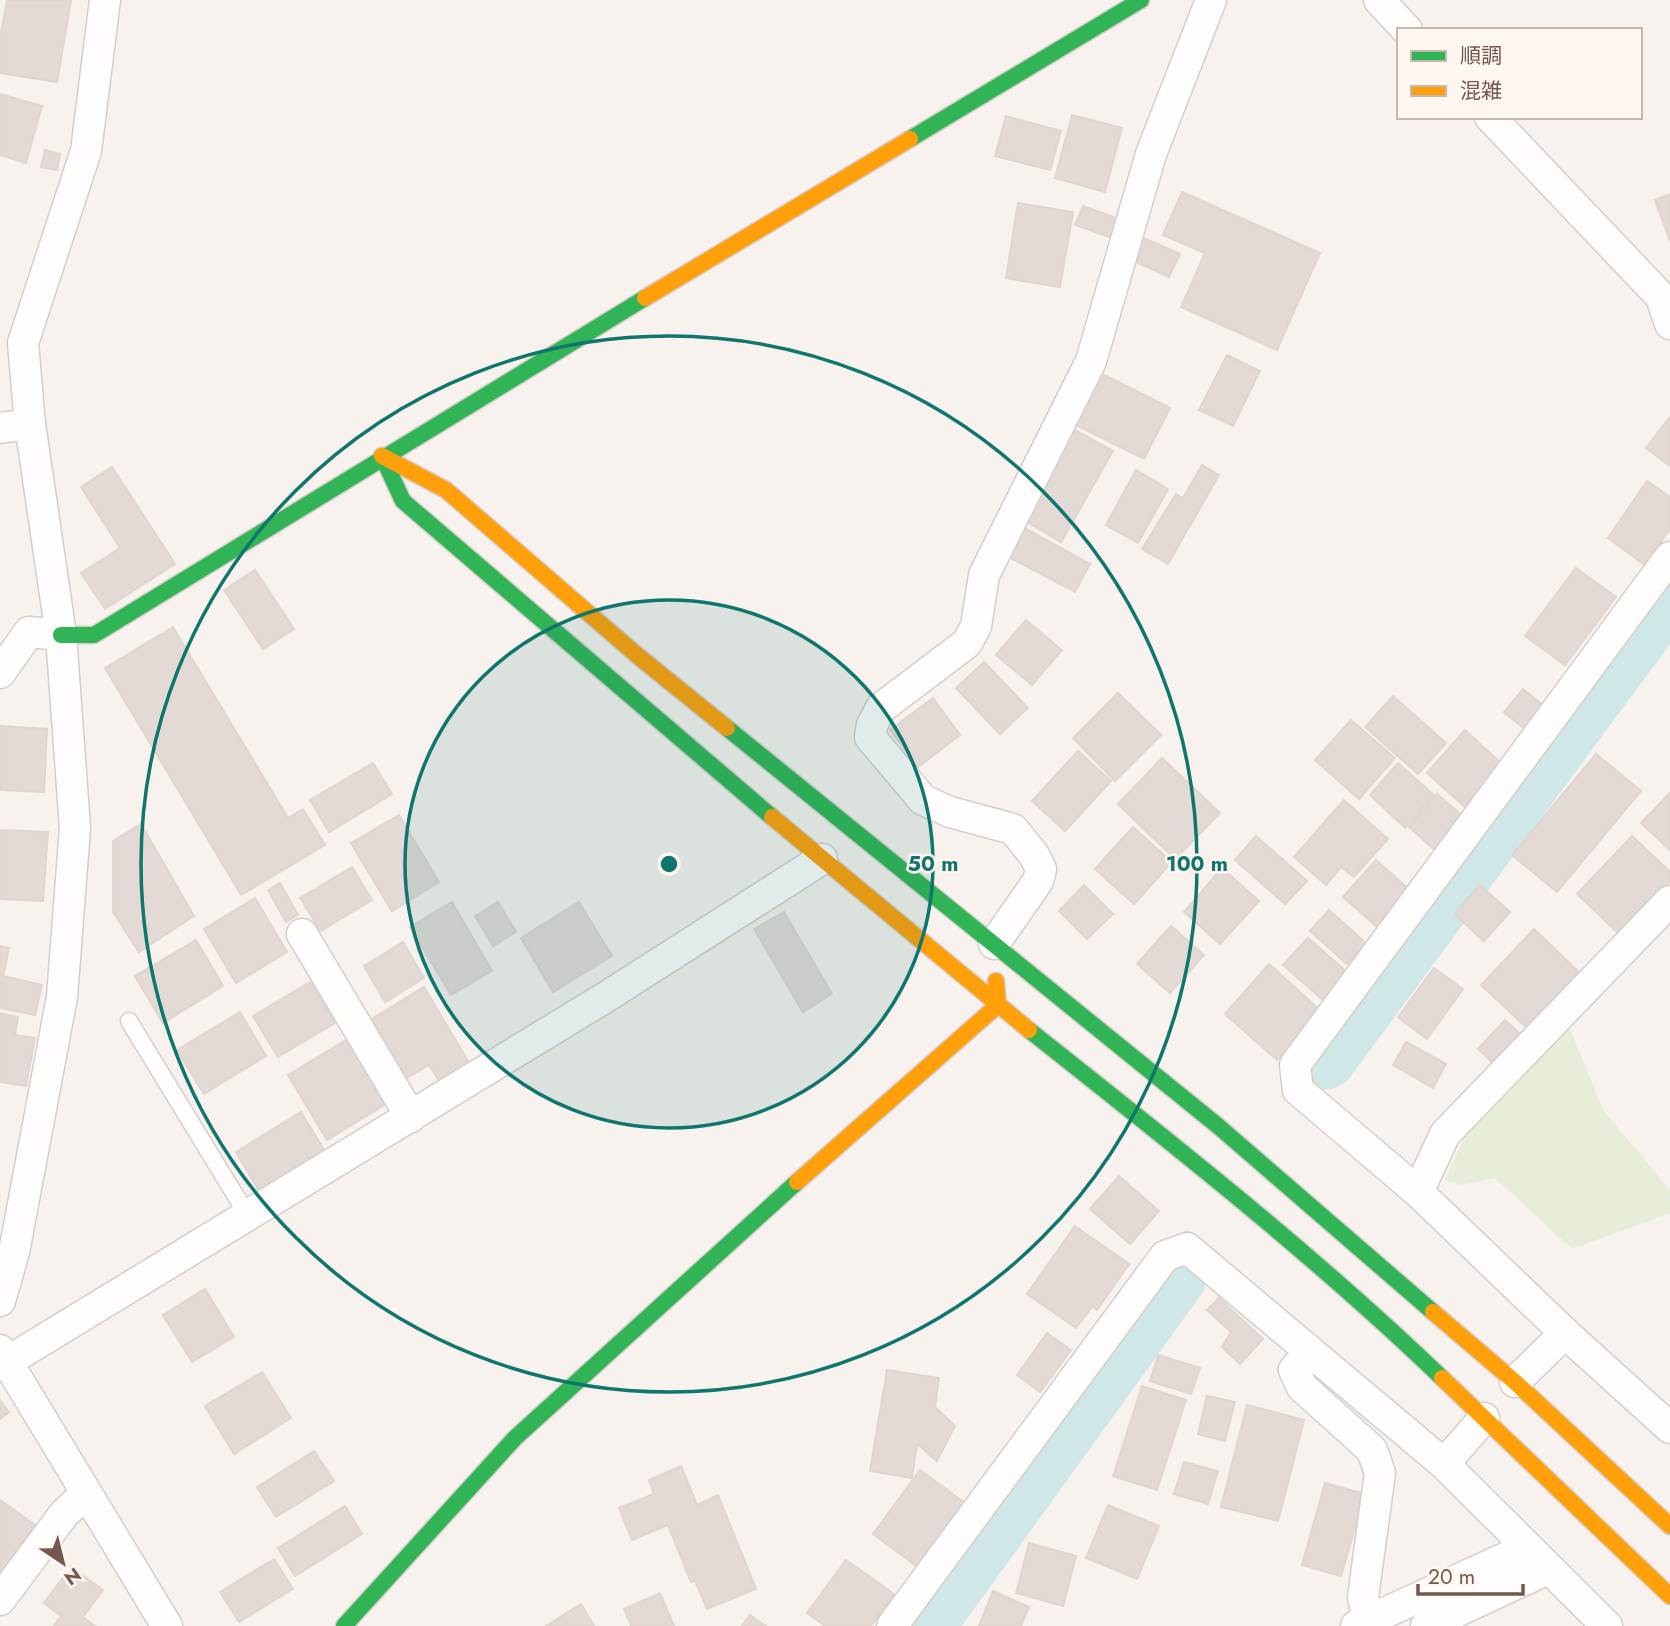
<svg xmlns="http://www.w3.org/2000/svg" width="1670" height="1626" font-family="Jost,'Noto Sans JP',sans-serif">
<rect width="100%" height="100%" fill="#f7f2ed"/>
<path fill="#e6edd9" d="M 1563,1012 L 1603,1110 L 1670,1190 L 1670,1213 L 1572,1249 L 1495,1178 L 1461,1185 L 1445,1180 L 1463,1140 Z"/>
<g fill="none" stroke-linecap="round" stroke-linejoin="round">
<g stroke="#cfe8e7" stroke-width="63">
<path d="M 1325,1058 L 1670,591"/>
<path d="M 923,1626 L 1175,1277"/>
</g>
</g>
<g fill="#e3dad5" stroke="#e0d5cf" stroke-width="2">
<path d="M 7,0 L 71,0 L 57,82 L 0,73 L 0,38 Z"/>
<path d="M 0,94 L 42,106 L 26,163 L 0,155 Z"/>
<path d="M 1072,115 L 1122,128 L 1105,192 L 1055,178 Z"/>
<path d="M 1006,116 L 1061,131 L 1050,170 L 995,156 Z"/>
<path d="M 45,150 L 60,154 L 57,170 L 41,167 Z"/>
<path d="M 1182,192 L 1320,253 L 1277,350 L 1181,307 L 1205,253 L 1163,235 Z"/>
<path d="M 1670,194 L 1670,241 L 1655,200 Z"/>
<path d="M 1018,203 L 1073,212 L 1060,287 L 1006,278 Z"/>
<path d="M 1083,206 L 1119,219 L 1112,238 L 1075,225 Z"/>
<path d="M 1139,236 L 1180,254 L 1169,277 L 1129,259 Z"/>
<path d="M 1227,355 L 1260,371 L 1233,426 L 1199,410 Z"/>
<path d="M 1100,373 L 1170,408 L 1144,459 L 1074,424 Z"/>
<path d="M 1669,418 L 1670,419 L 1670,466 L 1646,448 Z"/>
<path d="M 1070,427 L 1113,451 L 1061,542 L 1017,516 Z"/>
<path d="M 1202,465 L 1219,475 L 1168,564 L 1142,549 L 1176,494 L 1183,498 Z"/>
<path d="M 112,467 L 175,564 L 105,609 L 81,573 L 120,548 L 81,487 Z"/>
<path d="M 1136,470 L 1168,489 L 1138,543 L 1106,525 Z"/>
<path d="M 1647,481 L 1670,497 L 1670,529 L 1645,565 L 1608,538 Z"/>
<path d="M 1017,524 L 1090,564 L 1075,592 L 1001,553 Z"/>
<path d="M 1576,568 L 1616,597 L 1565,665 L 1525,636 Z"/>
<path d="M 255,570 L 294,629 L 263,649 L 224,590 Z"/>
<path d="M 1026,620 L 1062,650 L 1032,685 L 996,655 Z"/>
<path d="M 173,627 L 288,818 L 303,809 L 325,845 L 241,895 L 105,668 Z"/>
<path d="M 984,662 L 1028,708 L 1000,734 L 956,688 Z"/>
<path d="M 1523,689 L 1544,706 L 1526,730 L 1504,712 Z"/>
<path d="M 1118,693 L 1161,735 L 1115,781 L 1073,738 Z"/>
<path d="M 1393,696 L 1446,743 L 1418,774 L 1365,727 Z"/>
<path d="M 933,698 L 960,735 L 918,767 L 890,730 Z"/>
<path d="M 1351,720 L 1395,758 L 1359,799 L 1315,760 Z"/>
<path d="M 0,726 L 47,729 L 44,792 L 0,790 Z"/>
<path d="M 1465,730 L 1503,765 L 1465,807 L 1427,773 Z"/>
<path d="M 1078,751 L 1111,781 L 1065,831 L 1032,801 Z"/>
<path d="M 1596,754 L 1641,791 L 1557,892 L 1512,855 Z"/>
<path d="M 1162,758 L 1220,813 L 1175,859 L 1118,804 Z"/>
<path d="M 373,763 L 392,794 L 329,832 L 310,800 Z"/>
<path d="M 1398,763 L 1434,795 L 1405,828 L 1370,795 Z"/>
<path d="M 1670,793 L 1670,850 L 1641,823 Z"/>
<path d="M 1437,794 L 1465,818 L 1436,851 L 1409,827 Z"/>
<path d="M 1344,800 L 1388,839 L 1354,877 L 1341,867 L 1326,885 L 1294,857 Z"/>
<path d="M 399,815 L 439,882 L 392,911 L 351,843 Z"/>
<path d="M 141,824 L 194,916 L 139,952 L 113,912 L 113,841 Z"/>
<path d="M 1133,827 L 1172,862 L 1134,904 L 1095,869 Z"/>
<path d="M 0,830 L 48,832 L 43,901 L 0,899 Z"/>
<path d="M 1256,836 L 1307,881 L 1285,904 L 1235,860 Z"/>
<path d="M 1632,836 L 1670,872 L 1670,881 L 1619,934 L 1577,894 Z"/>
<path d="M 1376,860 L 1410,890 L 1377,927 L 1343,897 Z"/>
<path d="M 352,867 L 372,900 L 321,931 L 300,898 Z"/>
<path d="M 1222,868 L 1259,901 L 1220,944 L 1184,912 Z"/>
<path d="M 280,883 L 298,915 L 286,922 L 268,890 Z"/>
<path d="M 1084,885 L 1113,914 L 1087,939 L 1059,911 Z"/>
<path d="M 1480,885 L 1510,912 L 1484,941 L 1454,914 Z"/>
<path d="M 255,898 L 287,952 L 236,983 L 204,929 Z"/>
<path d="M 452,902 L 492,971 L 451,995 L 410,927 Z"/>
<path d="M 498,902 L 516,932 L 493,946 L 475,916 Z"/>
<path d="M 579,902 L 612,956 L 553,992 L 521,938 Z"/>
<path d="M 1329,910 L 1366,943 L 1347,964 L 1310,931 Z"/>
<path d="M 784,912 L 832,994 L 803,1012 L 754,929 Z"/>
<path d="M 1171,926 L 1204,955 L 1170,993 L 1137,964 Z"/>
<path d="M 1534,929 L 1580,973 L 1528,1029 L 1481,985 Z"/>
<path d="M 1308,938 L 1347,972 L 1323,1000 L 1283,965 Z"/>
<path d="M 196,940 L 223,986 L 163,1023 L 135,976 Z"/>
<path d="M 403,942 L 424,978 L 385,1002 L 364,966 Z"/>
<path d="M 0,946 L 9,948 L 3,976 L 42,985 L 35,1015 L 0,1008 Z"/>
<path d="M 1269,964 L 1321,1011 L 1277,1060 L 1225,1014 Z"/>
<path d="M 1434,968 L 1463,989 L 1427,1039 L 1398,1017 Z"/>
<path d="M 310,982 L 335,1023 L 278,1057 L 253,1016 Z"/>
<path d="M 424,987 L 469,1063 L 439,1081 L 429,1065 L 405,1079 L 370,1020 Z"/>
<path d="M 240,1012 L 266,1056 L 204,1094 L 177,1050 Z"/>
<path d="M 0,1013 L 18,1017 L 15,1035 L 35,1038 L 26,1086 L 0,1082 Z"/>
<path d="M 1505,1020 L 1522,1036 L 1495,1065 L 1478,1049 Z"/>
<path d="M 348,1039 L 386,1104 L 327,1140 L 288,1075 Z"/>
<path d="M 1406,1042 L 1446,1064 L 1433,1088 L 1393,1065 Z"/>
<path d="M 301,1112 L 326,1153 L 260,1193 L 236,1152 Z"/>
<path d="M 1119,1176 L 1159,1211 L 1130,1244 L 1090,1209 Z"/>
<path d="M 1075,1226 L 1129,1264 L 1097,1310 L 1092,1307 L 1076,1328 L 1027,1294 Z"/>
<path d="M 205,1289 L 234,1337 L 192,1362 L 163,1315 Z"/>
<path d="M 1219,1298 L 1263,1339 L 1240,1364 L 1222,1347 L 1231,1332 L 1207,1310 Z"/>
<path d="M 1047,1333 L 1071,1350 L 1040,1392 L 1017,1375 Z"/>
<path d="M 1158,1355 L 1200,1368 L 1191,1394 L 1150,1381 Z"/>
<path d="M 887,1370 L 939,1378 L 935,1407 L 955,1426 L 937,1461 L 917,1444 L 912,1478 L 870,1471 Z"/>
<path d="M 262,1372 L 291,1418 L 234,1454 L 205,1406 Z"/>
<path d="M 1142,1386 L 1186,1400 L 1157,1490 L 1113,1476 Z"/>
<path d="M 1207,1396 L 1235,1402 L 1225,1441 L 1198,1434 Z"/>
<path d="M 0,1400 L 9,1412 L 0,1419 Z"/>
<path d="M 1247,1405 L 1304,1420 L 1278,1521 L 1221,1507 Z"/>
<path d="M 314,1451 L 334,1481 L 276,1517 L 257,1487 Z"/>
<path d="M 1184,1462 L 1218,1471 L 1208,1504 L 1174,1494 Z"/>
<path d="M 681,1466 L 697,1505 L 718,1495 L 756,1589 L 707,1609 L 695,1581 L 691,1582 L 668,1525 L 632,1540 L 619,1508 L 654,1494 L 649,1480 Z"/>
<path d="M 920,1470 L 969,1506 L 922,1570 L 873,1534 Z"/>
<path d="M 1325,1483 L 1365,1494 L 1341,1576 L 1302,1565 Z"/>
<path d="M 0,1500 L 35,1525 L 0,1573 Z"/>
<path d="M 1108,1505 L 1159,1526 L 1137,1579 L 1086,1558 Z"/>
<path d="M 345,1506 L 362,1534 L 295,1576 L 278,1548 Z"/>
<path d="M 1029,1543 L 1076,1556 L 1063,1606 L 1016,1593 Z"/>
<path d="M 274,1559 L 293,1589 L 239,1622 L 220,1592 Z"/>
<path d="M 846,1560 L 894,1594 L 871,1626 L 825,1626 L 807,1613 Z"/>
<path d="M 71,1567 L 103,1590 L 83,1617 L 95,1626 L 54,1626 L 61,1616 L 44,1603 Z"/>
<path d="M 993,1591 L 1029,1607 L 1021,1626 L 979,1626 Z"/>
<path d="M 660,1593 L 674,1626 L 631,1626 L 624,1609 Z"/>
<path d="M 581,1604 L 594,1626 L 546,1626 Z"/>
<path d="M 750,1615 L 766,1626 L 742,1626 Z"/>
</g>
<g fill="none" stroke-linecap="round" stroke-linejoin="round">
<g stroke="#d6ceca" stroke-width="19">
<path id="lane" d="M 129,1021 L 248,1216"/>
</g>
<g stroke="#d6ceca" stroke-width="33">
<g id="street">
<path d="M 1379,0 L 1407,30"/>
<path d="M 1490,117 L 1661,297 L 1670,324"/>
<path d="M 0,428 L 30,424"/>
<path d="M 1670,557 L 1295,1065 L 1298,1090 L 1418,1192 L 1565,1333 L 1670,1428"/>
<path d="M 0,673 L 29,632 L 61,635"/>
<path d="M 302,934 L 411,1117"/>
<path d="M 994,944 L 1038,881 L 1041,869 L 1034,855 L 1013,829 L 950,812 L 923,800 L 870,737 L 872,725 L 881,708 L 967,643 L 976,626 L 984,575 L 1091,361 L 1151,154 L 1211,0"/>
<path d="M 1418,1192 L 1445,1134 L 1670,901"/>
<path d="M 0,1301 L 14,1252 L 62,997 L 75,828 L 61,635 L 30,424 L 23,343 L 86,151 L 105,0"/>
<path d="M 0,1350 L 167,1626"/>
<path d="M 1310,1351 L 1294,1370 L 1302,1387 L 1372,1450 L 1380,1473 L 1363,1597 L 1368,1620"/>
<path d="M 5,1363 L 606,997 L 822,859"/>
<path d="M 1515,1382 L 1565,1333"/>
<path d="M 1444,1464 L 1484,1418"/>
<path d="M 0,1600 L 64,1514 L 85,1494"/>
<path d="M 892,1626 L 1165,1256 L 1187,1248 L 1444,1464 L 1607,1626"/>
<path d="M 1356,1626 L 1527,1548"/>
<path d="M 1426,1626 L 1548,1569"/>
</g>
</g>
<g stroke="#d6ceca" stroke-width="19">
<g id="fast">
<path d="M 910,139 L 1141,0"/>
<path d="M 382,456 L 403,501 L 772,817"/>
<path d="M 61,635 L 94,635 L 645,298"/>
<path d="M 727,728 L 1218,1126 L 1433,1312"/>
<path d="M 1029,1030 C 1170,1142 1312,1253 1442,1378"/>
<path d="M 344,1626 L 515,1438 L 797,1182"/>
</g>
</g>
<g stroke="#d6ceca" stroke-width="19">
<g id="slow">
<path d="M 645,298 L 910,139"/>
<path d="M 382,456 L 446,490 L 638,656 L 727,728"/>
<path d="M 772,817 L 1029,1030"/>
<path d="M 797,1182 L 998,1005 L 996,981"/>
<path d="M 1433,1312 L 1515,1382 L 1670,1526"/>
<path d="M 1442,1378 L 1670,1596"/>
</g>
</g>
<use href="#lane" stroke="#fefdfc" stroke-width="16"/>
<use href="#street" stroke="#fefdfc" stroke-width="30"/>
<use href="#fast" stroke="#30b455" stroke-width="16"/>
<use href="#slow" stroke="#ff9f0a" stroke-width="16"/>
</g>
<circle cx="669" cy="864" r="264" fill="#0f766e" fill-opacity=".12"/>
<g fill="none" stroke="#0f766e" stroke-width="3.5">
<circle cx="669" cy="864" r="264"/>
<circle cx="669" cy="864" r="528"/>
</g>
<circle cx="669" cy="864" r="10" fill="#0f766e" stroke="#fef7ef" stroke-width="3.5"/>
<g font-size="21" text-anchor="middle" font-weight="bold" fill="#0f766e" stroke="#fef7ef" stroke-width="5" stroke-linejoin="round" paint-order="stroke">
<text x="933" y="871">50 m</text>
<text x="1197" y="871">100 m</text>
</g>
<rect x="1397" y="28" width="245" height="91" fill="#fef7ef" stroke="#c7b7af" stroke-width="2"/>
<rect x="1411" y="51" width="35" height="10" fill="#30b455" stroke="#c7b7af" stroke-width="2"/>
<text x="1460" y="63" font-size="21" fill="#74584e">順調</text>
<rect x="1411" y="86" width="35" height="10" fill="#ff9f0a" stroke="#c7b7af" stroke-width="2"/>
<text x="1460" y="98" font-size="21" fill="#74584e">混雑</text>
<g transform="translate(63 1563) rotate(145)" stroke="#fef7ef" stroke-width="5" paint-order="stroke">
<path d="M0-5L12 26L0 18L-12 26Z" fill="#74584e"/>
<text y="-10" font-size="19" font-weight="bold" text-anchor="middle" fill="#74584e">N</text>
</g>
<path d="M1418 1584v10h105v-10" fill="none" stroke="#74584e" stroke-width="3.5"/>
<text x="1428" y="1584" font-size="21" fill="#74584e" stroke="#fef7ef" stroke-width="5" paint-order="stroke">20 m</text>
</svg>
